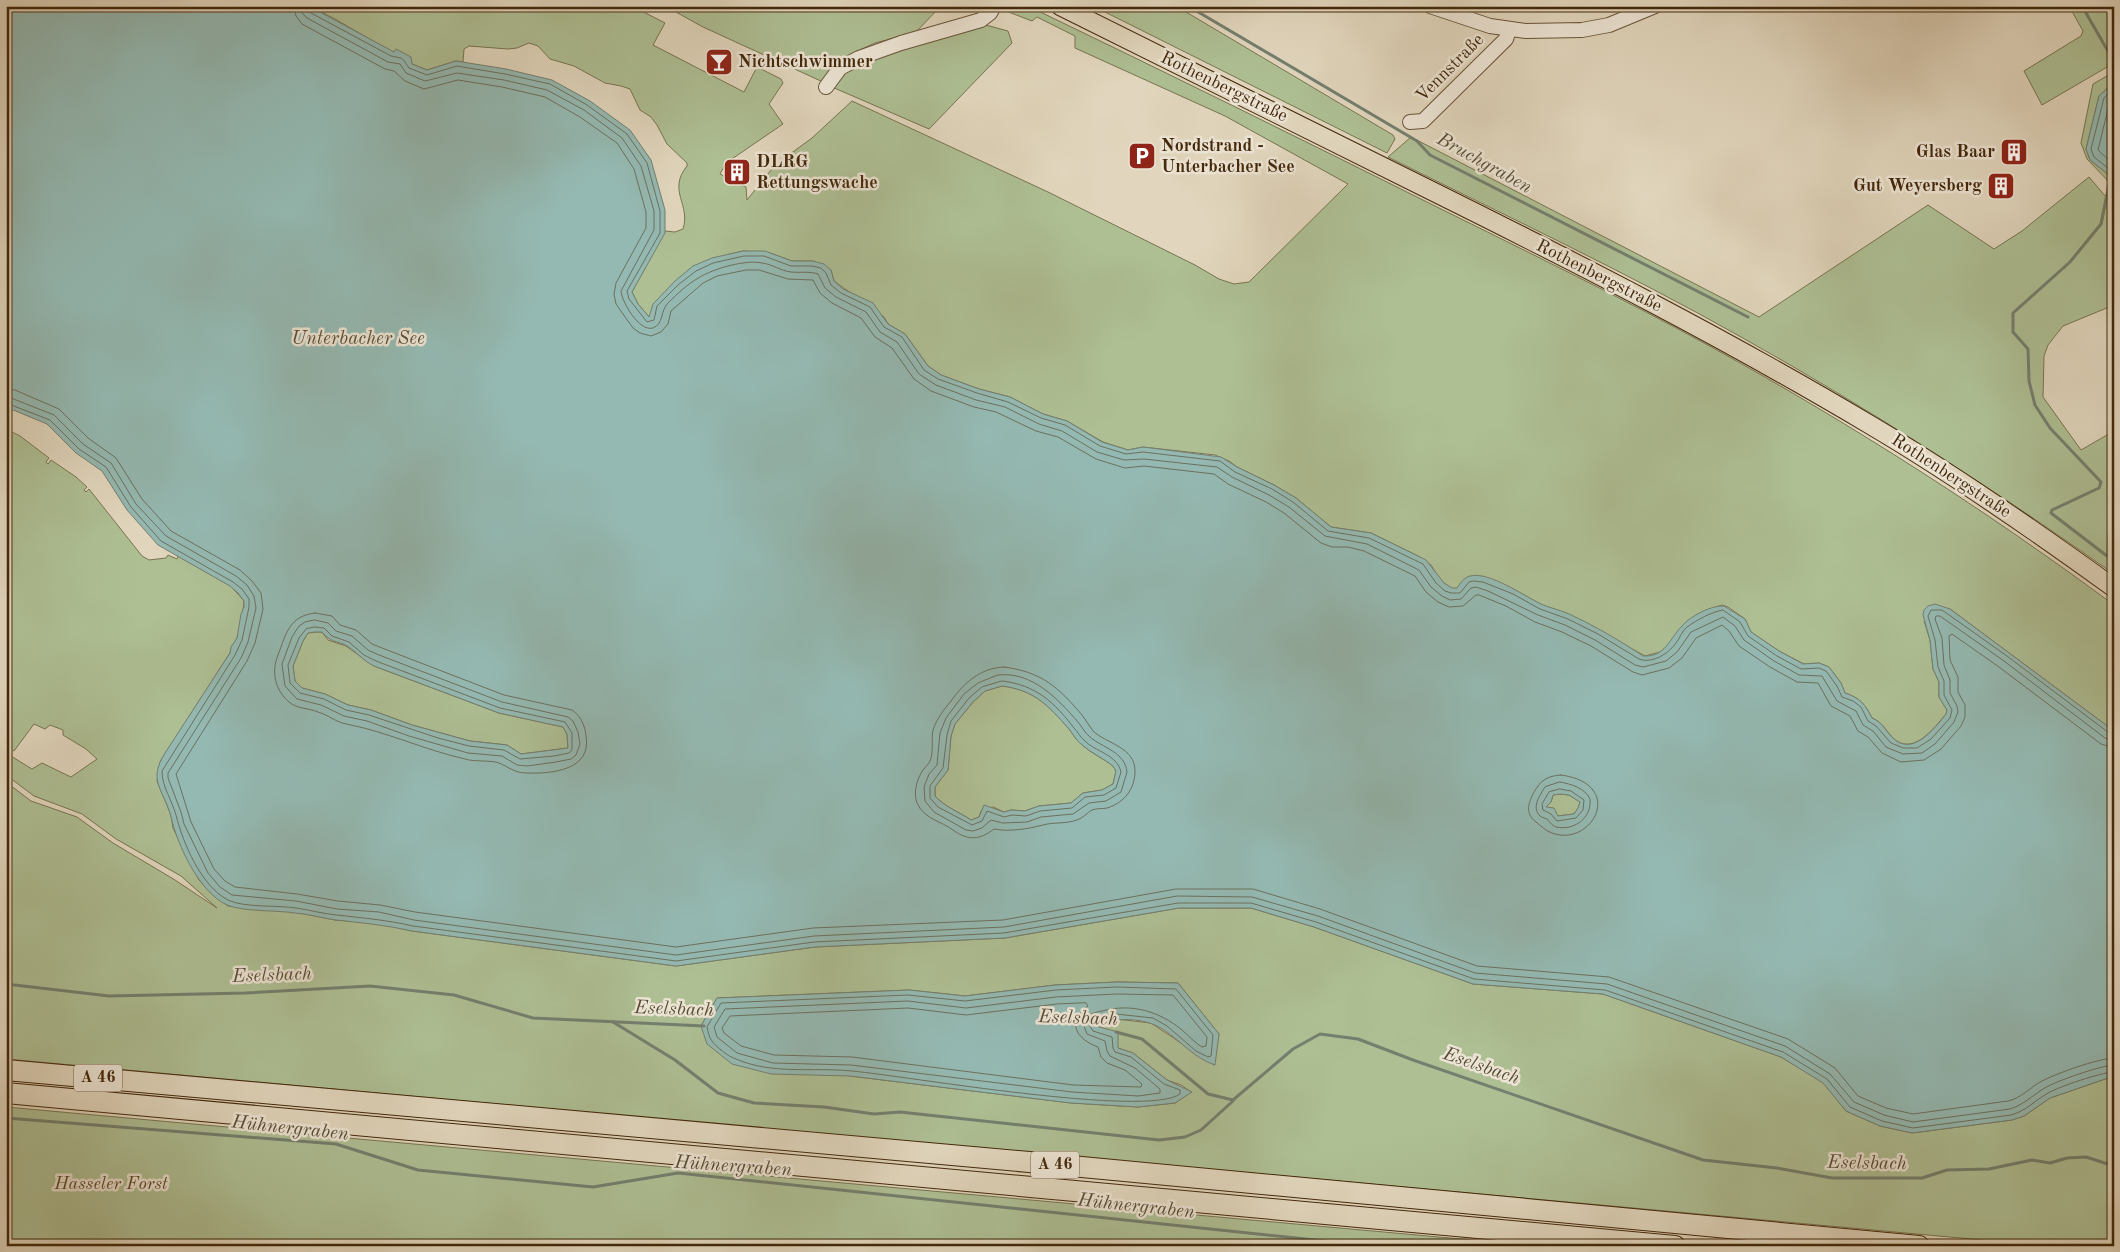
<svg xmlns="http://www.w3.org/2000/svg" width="2120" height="1252" font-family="'Old Standard TT',serif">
<rect width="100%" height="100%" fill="#e1d6bd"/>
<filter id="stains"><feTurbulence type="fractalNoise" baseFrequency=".004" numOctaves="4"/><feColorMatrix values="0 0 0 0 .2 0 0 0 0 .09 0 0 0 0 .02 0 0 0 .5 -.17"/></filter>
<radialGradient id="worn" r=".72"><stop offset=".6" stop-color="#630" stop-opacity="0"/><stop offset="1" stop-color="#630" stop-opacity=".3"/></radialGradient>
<g fill="#aebf94" stroke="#787450" fill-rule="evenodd">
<path d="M 309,6 L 595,6 L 600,9 L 602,6 L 632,6 L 665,23 L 653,45 L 744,92 L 757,67 L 781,79 L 783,83 L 769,104 L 783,124 L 726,163 L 720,174 L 746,187 L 747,200 L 775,165 L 812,138 L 852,101 L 1048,192 L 1195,265 L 1219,279 L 1234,284 L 1249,282 L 1348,184 L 1225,116 L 1075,48 L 1075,36 L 1037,17 L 1032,21 L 1006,11 L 1008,6 L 1028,6 C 1165,72 1301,139 1437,207 C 1530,253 1624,299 1715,349 C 1853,425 1987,511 2114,605 L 2114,731 L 1950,609 L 1924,621 L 1930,640 L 1933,669 L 1939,682 L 1939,697 L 1947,710 L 1946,714 C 1934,728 1912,758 1892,737 C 1885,729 1882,722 1872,718 C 1865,704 1860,698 1845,693 L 1841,683 L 1829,667 L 1819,663 L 1804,664 L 1779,651 L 1751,632 L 1745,619 L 1728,607 L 1722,605 L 1707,610 L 1685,623 L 1669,645 L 1660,652 L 1645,656 L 1570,615 L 1542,605 L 1515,590 L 1484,577 L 1457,589 L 1452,589 L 1440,580 L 1431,565 L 1418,556 L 1371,533 L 1331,527 L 1296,498 L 1274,485 L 1237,467 L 1229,461 L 1215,455 L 1143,447 L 1128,450 L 1103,442 L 1067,421 L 1043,414 L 1010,397 L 979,389 L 941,375 L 928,366 L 905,334 L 888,324 L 884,317 L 834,281 L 831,270 L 813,261 L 792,261 L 770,253 L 743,251 L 730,254 L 649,317 L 638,304 L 632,292 L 665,231 L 675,232 L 683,229 C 691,204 667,191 687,166 L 687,163 L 667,144 L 657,125 L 651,117 L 640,110 L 630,89 L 621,86 L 605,83 L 574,66 L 550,59 L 538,46 L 529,43 L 517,48 L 508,49 L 469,46 L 464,49 L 463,62 L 456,61 L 427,70 L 412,64 L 335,19 Z"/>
<path d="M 665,6 L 930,6 L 937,10 L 916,32 L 875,43 L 851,54 L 835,67 L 823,82 L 703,27 Z"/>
<path d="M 1093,6 L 1176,6 L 1393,135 L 1395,139 L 1387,153 Z"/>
<path d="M 2069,6 L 2114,6 L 2114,63 L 2042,105 L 2024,71 L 2081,36 L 2083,31 Z"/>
<path d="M 982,24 L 1008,31 L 1012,43 L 929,129 L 832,87 L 841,71 L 861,60 Z"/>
<path d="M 2114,72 L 2114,82 L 2099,96 L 2086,149 L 2090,160 L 2114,179 L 2114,305 L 2063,326 L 2048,345 L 2044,356 L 2043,397 L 2081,450 L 2114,431 L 2114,516 L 2108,534 L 2107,555 L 2114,560 L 2114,574 C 1993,489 1870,409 1741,337 C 1626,272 1506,216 1388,157 L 1411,137 L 1759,317 L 1928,205 L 1994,249 L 2022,231 L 2089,177 L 2106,197 L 2100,224 L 2069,262 L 2017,310 L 2071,262 L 2102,224 L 2110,183 L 2087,159 L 2081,143 L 2093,84 Z"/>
<path d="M 6,429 L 20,436 L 49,458 L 46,462 L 48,464 L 51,460 L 76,477 L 87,487 L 84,490 L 86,492 L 89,489 L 142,556 L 149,560 L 166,558 L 168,555 L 177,559 L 178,556 L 231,586 L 244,601 C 244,607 240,631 237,638 C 235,643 231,647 230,653 L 160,762 L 157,781 L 171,815 L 173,828 L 199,880 L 213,895 L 228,906 L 295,912 L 335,920 L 377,923 L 412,931 L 676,966 L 815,947 L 1005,938 L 1179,908 L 1251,908 L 1314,927 L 1473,984 L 1603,994 L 1781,1057 L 1823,1082 L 1846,1111 L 1880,1126 L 1912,1133 L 2012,1120 L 2024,1116 L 2050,1098 L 2114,1076 L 2114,1246 L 2051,1246 L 2004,1242 L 6,1059 L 6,782 L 31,801 L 77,817 L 113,843 L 175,880 L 217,908 L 181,876 L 116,839 L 82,814 L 34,796 L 6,775 L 6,753 L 32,769 L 42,763 L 71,777 L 97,759 L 86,749 L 63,735 L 63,730 L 50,725 L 45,729 L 34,724 L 14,751 L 6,747 L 6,602 L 9,600 L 6,595 ZM 1117,982 L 1178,983 L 1219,1034 L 1214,1065 L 1151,1023 L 1116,1019 L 1091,1025 L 1118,1048 L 1133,1053 L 1167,1080 L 1181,1085 L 1191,1092 L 1175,1103 L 1138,1107 L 1071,1103 L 850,1076 L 701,1026 L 717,998 L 909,990 L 965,996 L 1055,985 Z"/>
<path d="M 315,632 L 322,632 L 328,640 L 346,646 L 374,666 L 499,713 L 563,727 L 567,734 L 568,748 L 521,754 L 507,745 L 470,741 L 412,725 L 371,710 L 348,705 L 325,694 L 302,688 L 295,681 L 293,666 L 303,641 L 308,633 Z"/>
<path d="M 1002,686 C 1034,690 1048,705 1069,729 C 1073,734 1076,740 1081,744 C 1090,753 1103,758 1113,766 L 1116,771 L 1113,784 L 1102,790 L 1083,793 L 1071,803 L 1039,806 L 1025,811 L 1011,810 L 1004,812 L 993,807 L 981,811 L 979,817 L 971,820 C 959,812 945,807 935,796 L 935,787 L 948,770 L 951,736 L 955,724 L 973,702 L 985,691 Z"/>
<path d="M 1560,794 L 1569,795 L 1580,802 L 1578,808 L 1574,814 L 1558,816 L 1546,807 L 1551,802 L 1553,795 Z"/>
<path d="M 6,1107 L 1538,1246 L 6,1246 Z"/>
</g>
<g fill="#94b9b2" stroke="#747f6f" fill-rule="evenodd">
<path d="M 6,6 L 309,6 L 394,52 L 396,49 L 411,57 L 412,64 L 427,70 L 456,61 L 506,69 L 552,80 L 590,101 L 630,130 L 651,160 L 665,210 L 665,233 L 632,292 L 638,304 L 649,317 L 653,304 L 675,281 L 693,266 L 712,258 L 743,251 L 765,251 L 792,261 L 813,261 L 824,264 L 831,270 L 834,281 L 843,289 L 873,303 L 888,324 L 905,334 L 928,366 L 941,375 L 979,389 L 1010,397 L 1043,414 L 1067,421 L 1102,442 L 1128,450 L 1143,447 L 1221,457 L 1237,467 L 1274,485 L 1296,498 L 1331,527 L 1371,533 L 1426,560 L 1444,583 L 1452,588 L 1457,588 C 1461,583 1463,578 1470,576 C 1489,571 1524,596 1541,604 C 1550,608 1560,610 1569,614 C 1595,626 1619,640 1643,656 C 1666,657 1669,639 1682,626 C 1690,616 1712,605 1724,606 L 1745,619 L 1751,632 L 1779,651 L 1803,664 L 1819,663 L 1829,667 L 1841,683 L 1845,693 C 1860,698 1865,704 1872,718 C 1882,722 1884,729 1892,737 C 1912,758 1934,729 1946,714 L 1947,710 L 1939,697 L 1939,682 L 1933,669 L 1930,640 L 1923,615 L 1924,610 L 1928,606 L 1935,604 L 1950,609 L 2114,731 L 2114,1076 L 2050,1098 L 2024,1116 L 2012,1120 L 1912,1133 L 1880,1126 L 1846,1111 L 1823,1083 L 1781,1057 L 1603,994 L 1473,984 L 1314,927 L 1251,908 L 1179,908 L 1005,938 L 815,947 L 676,966 L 412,931 C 385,925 363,923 336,920 C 322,918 309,914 295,913 C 277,910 243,912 227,905 C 199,892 178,846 171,817 C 164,789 147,782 165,753 L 230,653 L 231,647 L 237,638 L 241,614 L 244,607 L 244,601 L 238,593 L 230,586 L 158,545 L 127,510 L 102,471 L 76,453 L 47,424 L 6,407 ZM 315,632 L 322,632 C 331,643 336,640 347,646 C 357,652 362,660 374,666 L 499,713 L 563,727 L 567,734 L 568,748 L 521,754 L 507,745 L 470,741 L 412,725 L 371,710 L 348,705 L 325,694 L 302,688 L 295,681 L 293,666 L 303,641 L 308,633 ZM 1002,686 C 1034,690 1048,705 1069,729 C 1073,734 1076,740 1081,744 C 1091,753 1103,758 1113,766 L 1116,771 L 1113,784 L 1102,790 L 1083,793 L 1071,803 L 1039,806 L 1025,811 L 1011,810 L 1004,812 L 984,805 L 979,817 L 971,820 C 959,812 945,807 935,796 L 935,787 L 948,770 L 951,736 L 955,724 L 973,702 L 985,691 ZM 1560,794 L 1569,795 L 1580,802 L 1578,808 L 1574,814 L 1558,816 L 1554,808 L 1546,807 L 1551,802 L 1553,795 Z"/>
<path d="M 2114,82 L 2114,179 L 2090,160 L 2086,149 L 2099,96 Z"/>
<path d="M 1117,982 L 1178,983 L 1219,1034 L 1215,1065 C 1194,1058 1182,1042 1164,1030 C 1143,1016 1115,1018 1092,1025 L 1118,1032 L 1118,1048 L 1133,1053 L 1167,1080 L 1192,1092 L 1175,1103 L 1138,1107 L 1071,1103 L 850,1076 L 771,1074 L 732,1064 L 707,1044 L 701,1026 L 717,998 L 909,990 L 965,996 L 1055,985 Z"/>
</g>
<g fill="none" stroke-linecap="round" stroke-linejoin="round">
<g stroke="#6c705e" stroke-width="1">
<path d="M 294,6 L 296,16 L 302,24 L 385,69 L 394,71 L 405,81 L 424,89 L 458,80 L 502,87 L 545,97 L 580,117 L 617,143 L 634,169 L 646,212 L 646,228 L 616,283 L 614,294 L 616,304 L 623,314 L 633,328 L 640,333 L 651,336 L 661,332 L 668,324 L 671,311 L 703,283 L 717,276 L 746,270 L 759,270 L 788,279 L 813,280 L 820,293 L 832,303 L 861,318 L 875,337 L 892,348 L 914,379 L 931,391 L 974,407 L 996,412 L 1036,431 L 1058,437 L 1096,459 L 1125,468 L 1144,466 L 1214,474 L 1228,484 L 1266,502 L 1284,513 L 1321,543 L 1332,547 L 1348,547 L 1364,551 L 1415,576 L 1426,592 L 1438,602 L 1449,607 L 1463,606 L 1476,595 L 1479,595 L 1506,606 L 1535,622 L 1562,632 L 1591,646 L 1633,672 L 1642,675 L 1669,668 L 1682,658 L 1696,638 L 1722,625 L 1729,631 L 1739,646 L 1770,667 L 1797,682 L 1818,683 L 1831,706 L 1850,716 L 1858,731 L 1868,737 L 1882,753 L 1901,762 L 1924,760 L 1941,749 L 1961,726 L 1965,717 L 1965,705 L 1958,692 L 1958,677 L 1950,660 L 1949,636 L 1952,634 L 1999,667 L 2101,744 L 2114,748"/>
<path d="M 301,6 L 302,13 L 307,18 L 388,62 L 400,64 L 406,73 L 425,81 L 457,73 L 504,80 L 547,90 L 584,110 L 622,138 L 641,166 L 654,211 L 654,230 L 621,291 C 622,302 639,332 653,328 C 664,324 660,311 668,303 C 689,282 703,272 732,265 C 742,263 751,261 762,263 C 772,264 781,271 791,272 C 800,273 809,271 818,274 L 825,288 L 836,297 L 866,312 L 880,332 L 897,342 L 919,374 L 936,385 L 976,400 L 1005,407 L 1039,424 L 1062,431 L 1097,452 L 1124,460 L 1144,459 L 1217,467 L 1232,477 L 1269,495 L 1289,507 L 1325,536 L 1367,544 L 1419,570 L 1431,587 L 1442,596 L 1450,600 L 1461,599 L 1471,588 L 1476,587 L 1488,591 L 1538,615 L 1565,625 L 1595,640 L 1635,665 L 1643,667 L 1666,661 L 1677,652 L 1691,632 L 1723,617 L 1735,626 L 1744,640 L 1774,661 L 1799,675 L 1822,676 L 1837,701 L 1856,711 L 1863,725 L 1873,731 L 1886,747 L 1903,754 L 1922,753 L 1935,744 L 1954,722 L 1958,712 L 1957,706 L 1950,693 L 1950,680 L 1944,665 L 1942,638 L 1935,619 L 1936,616 L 1940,616 L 2004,661 L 2105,738 L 2114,741"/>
<path d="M 308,6 L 311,13 L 391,56 C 406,59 401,57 409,68 L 427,75 L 457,66 L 505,74 L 550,84 L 587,105 L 627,134 L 647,163 L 660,211 L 660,233 L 627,291 L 629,299 L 647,322 L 654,320 L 657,306 L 678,285 L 696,271 L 713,263 L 744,256 L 764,256 L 791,266 L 812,266 L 821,268 L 826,273 L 831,285 L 841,293 L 870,307 L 884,327 L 902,337 L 924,370 L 938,379 L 977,393 L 1008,402 L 1041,418 L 1065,425 L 1100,446 L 1126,454 L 1143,452 L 1220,461 L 1235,472 L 1272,489 L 1293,502 L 1328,531 L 1369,538 L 1423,564 L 1436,583 L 1445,591 L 1451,593 L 1460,593 L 1469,582 L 1473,581 L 1483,582 L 1513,594 L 1540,609 L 1568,619 L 1598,634 L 1639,659 C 1652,664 1668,654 1676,643 C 1680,638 1682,631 1687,627 C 1697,620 1711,612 1723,610 L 1740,622 L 1748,636 L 1777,656 L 1801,669 L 1819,668 L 1826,671 L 1837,686 L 1842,697 L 1853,701 L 1861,707 L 1868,721 L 1876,726 L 1891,743 L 1903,748 L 1917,748 L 1931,739 L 1950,718 L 1952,710 L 1944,695 L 1944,681 L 1938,667 L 1935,640 L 1928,616 L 1931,610 L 1942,610 L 2007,656 L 2109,733 L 2114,734"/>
<path d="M 2114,88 L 2104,98 L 2091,149 L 2094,157 L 2114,173"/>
<path d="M 2114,96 L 2110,101 L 2098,150 L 2114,165"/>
<path d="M 6,389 L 15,390 L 59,409 L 88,438 L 116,458 L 142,499 L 171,531 L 240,570 L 252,581 L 261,593 L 263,609 L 255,643 L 247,661 L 176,774 L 191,822 L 214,869 L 225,881 L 235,887 L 297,894 L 338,901 L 380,905 L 415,912 L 676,947 L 813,928 L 1003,920 L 1176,889 L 1253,889 L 1320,909 L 1477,966 L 1609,977 L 1788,1039 L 1835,1068 L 1858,1096 L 1886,1108 L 1913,1114 L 2008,1101 C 2022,1098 2030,1087 2042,1081 C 2058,1073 2096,1059 2114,1058"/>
<path d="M 6,396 L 54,415 L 83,444 L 111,463 L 136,504 L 166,536 L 236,576 L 247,585 L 254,596 L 256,608 L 248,642 L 241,658 L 168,773 L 168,778 L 181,812 L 184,824 L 208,873 L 220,887 L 232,895 L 296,901 L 337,909 L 379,912 L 414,920 L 676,955 L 814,936 L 1004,927 L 1177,896 L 1252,897 L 1318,916 L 1475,973 L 1607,984 L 1785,1046 L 1830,1074 L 1854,1102 L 1884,1115 L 1913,1122 L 2010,1109 C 2023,1105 2032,1096 2043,1089 C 2056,1081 2099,1066 2114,1065"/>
<path d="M 6,403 L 50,420 L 79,449 L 106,467 L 131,507 L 161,541 L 233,582 L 242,589 L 249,599 L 249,607 L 242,640 L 235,655 L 162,771 C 162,787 172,800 176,815 C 183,843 201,886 228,900 C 244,908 278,905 296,908 C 310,910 324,914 337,915 C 363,918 387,920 413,926 L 676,961 L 814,942 L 1004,933 L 1178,903 L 1251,903 L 1316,922 L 1474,979 L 1605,990 L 1783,1052 L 1827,1079 L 1850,1107 L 1882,1121 L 1913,1128 L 2011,1115 C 2026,1111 2034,1101 2048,1093 C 2061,1086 2099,1073 2114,1072"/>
<path d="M 315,613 L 332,616 L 340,625 L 356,630 L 372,644 L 382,648 L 504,695 L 572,710 C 581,716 585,726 586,736 C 592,770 552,774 527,773 C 514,773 509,767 499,763 C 492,760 474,762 465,759 C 430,751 398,737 364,728 C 357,726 349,725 342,723 C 333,720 326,714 318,712 C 309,708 297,709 289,702 C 275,690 271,672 278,655 C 286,634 289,616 315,613 Z"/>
<path d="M 315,620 L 328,623 L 336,631 L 352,636 L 368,650 L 379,655 L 502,702 L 568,717 L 573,721 L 578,732 L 580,744 L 576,755 L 571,759 L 556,762 L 527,766 L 517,765 L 502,756 L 468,753 L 409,736 L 367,721 L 344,716 L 321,705 L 297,699 L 285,686 L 282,664 L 292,637 L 299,626 L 305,622 Z"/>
<path d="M 315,627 L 324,628 L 332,636 L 349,642 L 364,655 L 376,661 L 500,708 L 565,722 L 572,733 L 572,750 L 569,753 L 554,756 L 520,759 L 504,750 L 469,746 L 438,738 L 369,715 L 346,710 L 324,699 L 300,693 L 290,683 L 288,665 L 299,638 L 306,629 Z"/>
<path d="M 1004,667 C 1042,672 1058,687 1082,715 C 1086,720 1089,726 1093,731 C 1107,744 1135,747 1135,771 C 1135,789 1124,803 1107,808 C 1103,809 1097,808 1092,810 C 1087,813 1083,818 1077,820 C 1066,824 1054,822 1043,825 C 1027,829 1010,832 994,829 C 980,840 968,841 953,830 C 941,821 924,819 917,803 C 913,792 917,779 923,770 C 925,767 929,764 930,761 C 934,752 931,740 933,730 C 937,718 943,711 951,701 C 964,683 980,668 1004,667 Z"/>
<path d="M 998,675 C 1032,671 1058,699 1078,722 C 1082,727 1085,733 1090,737 C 1103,748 1125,752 1127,772 L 1121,792 L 1106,801 L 1089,803 L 1073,814 L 1041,817 L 1027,822 L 1003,823 L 991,820 L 982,828 L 973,831 L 966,830 L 934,812 L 925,801 L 924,787 L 929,774 L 937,765 L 940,733 L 946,718 L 964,694 L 978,683 Z"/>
<path d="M 1002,681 C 1036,685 1054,702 1074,728 C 1078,732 1080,737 1084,740 C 1095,752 1117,754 1121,772 L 1116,788 L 1104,795 L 1085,797 L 1072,808 L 1040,811 L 1026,816 L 1012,815 L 1004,817 L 987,811 L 982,821 L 972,825 L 938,807 L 930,798 L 930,786 L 943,768 L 947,735 L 951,721 L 969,698 L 982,687 Z"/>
<path d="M 1561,775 C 1627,784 1592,848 1552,833 C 1546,831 1541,826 1536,822 C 1524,813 1529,802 1534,792 C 1541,780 1547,776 1561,775 Z"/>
<path d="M 1560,782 C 1571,784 1585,788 1590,799 C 1592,818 1574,831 1556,827 C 1551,825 1550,822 1547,819 C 1544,818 1541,817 1540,816 C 1531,807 1540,795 1545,787 Z"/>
<path d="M 1560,789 L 1571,791 L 1584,800 L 1583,810 L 1576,818 L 1557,821 L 1551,814 L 1543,810 L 1542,804 L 1549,792 Z"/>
<path d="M 1117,987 L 1176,989 L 1213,1035 L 1211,1056 L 1208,1057 L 1196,1051 L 1167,1026 L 1153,1018 L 1116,1014 L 1091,1022 L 1090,1026 L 1093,1031 L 1112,1037 L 1113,1048 L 1115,1052 L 1131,1057 L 1164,1084 L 1180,1090 L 1180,1094 C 1147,1118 906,1076 852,1071 C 813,1067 773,1075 736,1059 C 729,1057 716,1047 712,1041 C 709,1038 708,1031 707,1027 L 721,1003 L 908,995 L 965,1001 L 1056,990 Z"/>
<path d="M 1117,994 L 1173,995 L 1207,1037 L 1206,1046 L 1202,1047 C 1195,1043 1189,1036 1182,1030 C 1159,1011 1131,1003 1102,1011 C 1092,1013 1084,1015 1084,1026 L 1087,1034 L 1105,1041 L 1107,1051 L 1110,1056 L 1135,1068 L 1160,1089 L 1160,1093 L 1138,1096 L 1072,1092 L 851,1065 L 773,1063 L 737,1053 L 717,1037 L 714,1027 L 725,1009 L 908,1001 L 966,1008 L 1056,997 Z"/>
<path d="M 1086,1003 L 1088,1006 C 1066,1022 1076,1039 1098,1047 L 1101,1057 L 1107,1063 L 1125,1070 L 1142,1084 L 1141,1087 L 1073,1085 L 852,1057 L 774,1055 L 741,1046 L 724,1033 L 722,1028 L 730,1016 L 908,1008 L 966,1015 L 1057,1004 Z"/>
</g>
<g stroke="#747f6f" stroke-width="3">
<path d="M 1188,6 L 1417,141 L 1430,155 L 1748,317"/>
<path d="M 2082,6 L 2113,60"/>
<path d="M 2107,556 L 2051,513 L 2052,510 L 2099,488 L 2101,482 L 2050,428 L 2035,405 L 2029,381 L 2028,349 L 2013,332 L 2013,313 L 2070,262 L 2101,224 L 2111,174"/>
<path d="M 6,984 L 109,996 L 245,993 L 370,986 L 454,995 L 533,1018 L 704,1026"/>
<path d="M 613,1022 L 675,1060 L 718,1093 L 754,1103 L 824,1107 L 874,1114 L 900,1112 L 1159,1140 L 1185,1137 L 1201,1130 L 1233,1101"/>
<path d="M 1116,1032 L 1142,1039 L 1208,1094 L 1233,1100 L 1293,1049 L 1320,1034 L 1358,1039 L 1413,1060 L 1703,1160 L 1777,1168 L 1832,1178 L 1922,1178 L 1947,1170 L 1989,1169 L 2032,1160 L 2050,1163 L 2067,1158 L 2086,1157 L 2114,1166"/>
<path d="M 6,1118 L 336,1144 L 418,1170 L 593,1187 L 678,1173 L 1372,1246"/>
</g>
<g stroke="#6a5438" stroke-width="16">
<g id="minor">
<path d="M 1430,6 L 1490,26 L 1526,31 L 1582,30 L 1609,25 L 1655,6"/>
<path d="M 826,87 L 840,68 L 859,58 L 901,43 L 981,20 L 990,13 L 994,6"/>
<path d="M 1410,122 L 1423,121 L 1506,39 L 1509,30"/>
</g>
</g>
<g stroke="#43280b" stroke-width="20">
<path id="major" d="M 1060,6 C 1185,68 1310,130 1434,192 C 1581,265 1726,339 1867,423 C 1952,473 2034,530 2114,588"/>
</g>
<g stroke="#43280b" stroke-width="22">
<g id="highway">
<path d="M 6,1070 L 1029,1162 L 1919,1246"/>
<path d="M 6,1093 L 1675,1246"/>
</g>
</g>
<use href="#minor" stroke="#ece4d4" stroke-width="14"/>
<use href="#major" stroke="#e1d6bd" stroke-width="18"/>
<use href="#highway" stroke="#e1d6bd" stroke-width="20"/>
</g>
<defs>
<g id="bar-square" transform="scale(1.4375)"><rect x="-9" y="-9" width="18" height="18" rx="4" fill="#8f2418" stroke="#ece4d4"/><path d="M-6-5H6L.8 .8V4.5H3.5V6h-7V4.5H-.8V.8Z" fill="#fff"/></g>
<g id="building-square" transform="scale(1.4375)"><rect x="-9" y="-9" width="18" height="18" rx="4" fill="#8f2418" stroke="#ece4d4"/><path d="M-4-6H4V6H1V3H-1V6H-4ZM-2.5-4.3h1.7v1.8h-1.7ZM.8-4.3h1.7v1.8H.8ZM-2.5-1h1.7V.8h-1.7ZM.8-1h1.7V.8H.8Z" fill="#fff"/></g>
<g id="parking-square" transform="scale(1.4375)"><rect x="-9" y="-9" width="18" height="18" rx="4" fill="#8f2418" stroke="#ece4d4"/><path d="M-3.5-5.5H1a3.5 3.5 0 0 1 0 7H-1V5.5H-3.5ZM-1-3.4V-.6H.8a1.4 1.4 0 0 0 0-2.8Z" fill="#fff"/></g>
</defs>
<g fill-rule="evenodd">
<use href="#bar-square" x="719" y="62"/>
<use href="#building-square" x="2014" y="152"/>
<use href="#parking-square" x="1142" y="156"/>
<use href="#building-square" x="737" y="172"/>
<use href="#building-square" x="2001" y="186"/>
</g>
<g text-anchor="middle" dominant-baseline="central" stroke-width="5" stroke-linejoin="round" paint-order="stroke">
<g fill="#ece4d4" stroke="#766047" stroke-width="1">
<rect x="74" y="1064.5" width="48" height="27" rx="4"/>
<rect x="1031" y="1151.5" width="48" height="27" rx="4"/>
</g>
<g font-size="16" font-weight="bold" fill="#43280b">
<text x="98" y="1078">A 46</text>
<text x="1055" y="1165">A 46</text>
</g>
<g font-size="18" font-weight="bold" fill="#43280b" stroke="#ece4d4" text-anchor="start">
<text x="738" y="62">Nichtschwimmer</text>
<text x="1161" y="146">Nordstrand -<tspan x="1161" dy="21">Unterbacher See</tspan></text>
<text x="1995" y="152" text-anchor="end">Glas Baar</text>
<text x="756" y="162">DLRG<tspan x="756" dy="21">Rettungswache</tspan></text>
<text x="1982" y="186" text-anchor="end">Gut Weyersberg</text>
</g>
<g font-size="18" fill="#43280b" stroke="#ece4d4">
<text transform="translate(1450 68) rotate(-45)">Vennstraße</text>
<text transform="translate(1224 87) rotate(26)">Rothenbergstraße</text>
<text transform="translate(1599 276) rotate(27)">Rothenbergstraße</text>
<text transform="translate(1951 476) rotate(33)">Rothenbergstraße</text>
</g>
<g font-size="18" font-style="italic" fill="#584626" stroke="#ece4d4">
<text x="111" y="1184">Hasseler Forst</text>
</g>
<g font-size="19" font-style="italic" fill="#574c35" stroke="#ece4d4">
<text transform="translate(1484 164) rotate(29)">Bruchgraben</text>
<text x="358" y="339">Unterbacher See</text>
<text transform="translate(272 976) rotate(-2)">Eselsbach</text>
<text transform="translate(674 1010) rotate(2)">Eselsbach</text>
<text transform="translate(1078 1019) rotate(2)">Eselsbach</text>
<text transform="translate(1481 1067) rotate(19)">Eselsbach</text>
<text transform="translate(290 1129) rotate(6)">Hühnergraben</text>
<text transform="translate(1867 1164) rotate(1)">Eselsbach</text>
<text transform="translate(733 1167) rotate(4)">Hühnergraben</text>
<text transform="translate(1136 1207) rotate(6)">Hühnergraben</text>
</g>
</g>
<rect width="2120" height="1252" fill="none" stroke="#e1d6bd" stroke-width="25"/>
<rect x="8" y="8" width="2105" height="1237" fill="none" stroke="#43280b" stroke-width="2.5"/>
<rect x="12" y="12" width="2095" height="1227" fill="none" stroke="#43280b"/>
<rect width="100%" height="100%" filter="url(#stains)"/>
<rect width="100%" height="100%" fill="url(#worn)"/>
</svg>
